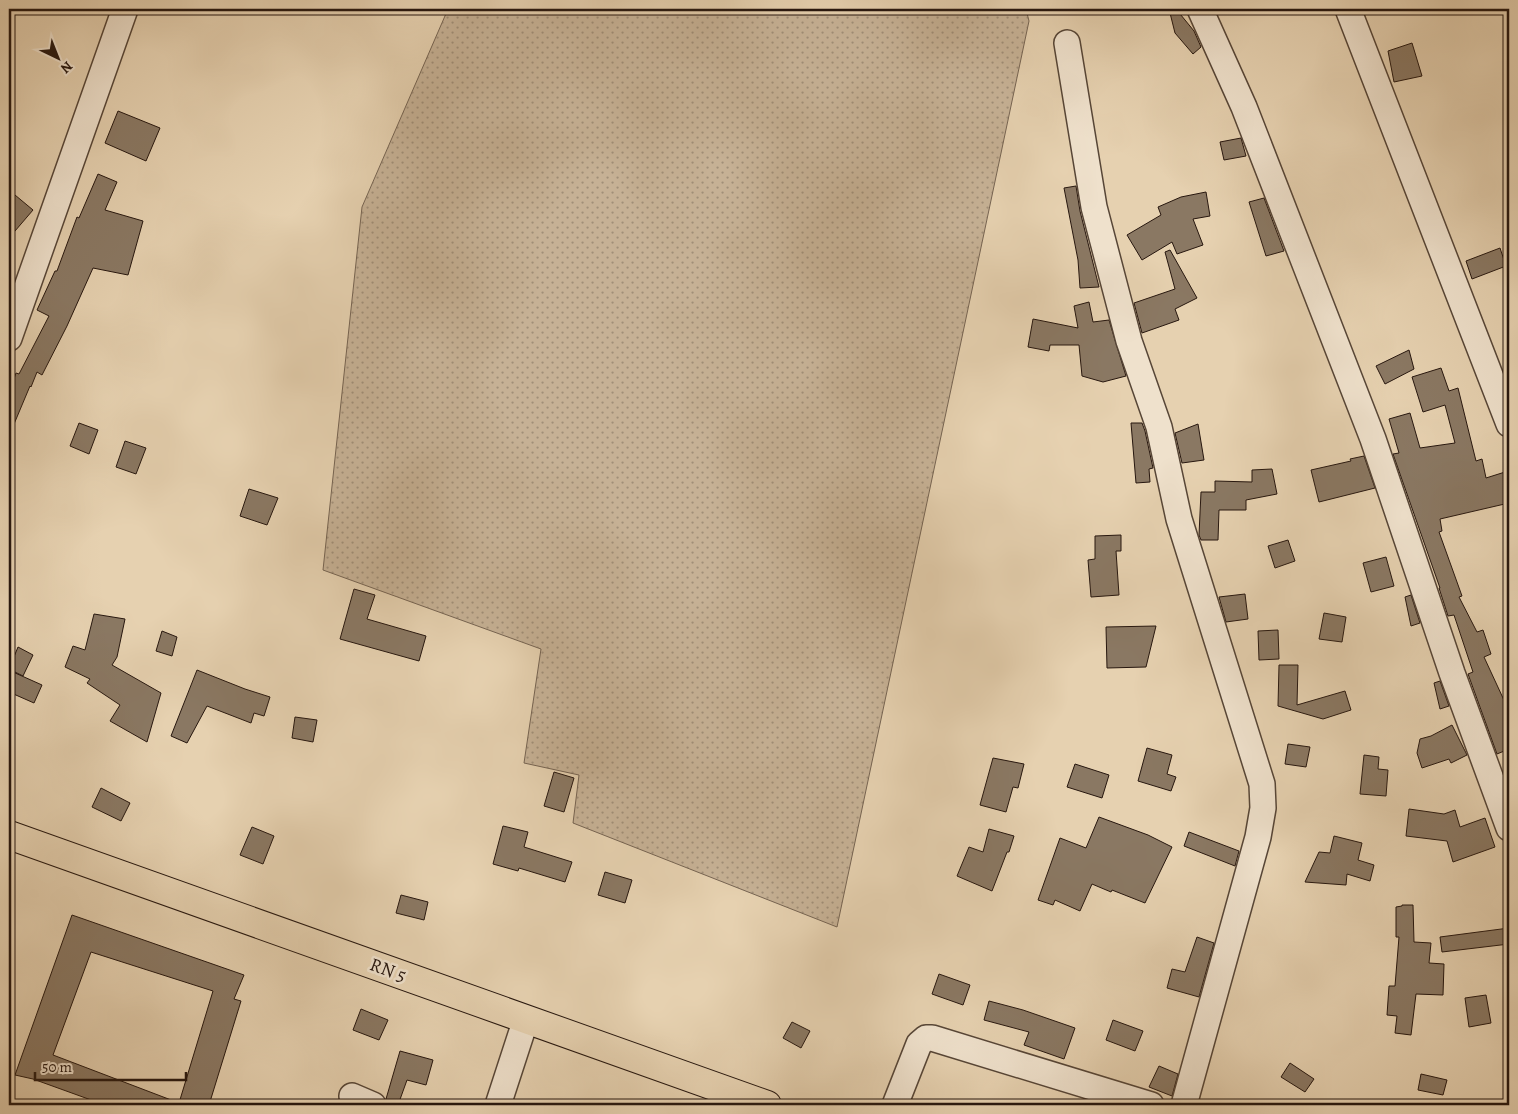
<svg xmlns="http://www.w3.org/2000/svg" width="1518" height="1114" font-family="Alegreya,serif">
<defs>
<pattern id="grass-dots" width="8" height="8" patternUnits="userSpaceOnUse" patternTransform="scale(1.25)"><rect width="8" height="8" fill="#c6b195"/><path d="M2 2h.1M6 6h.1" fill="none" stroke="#a18f78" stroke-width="1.8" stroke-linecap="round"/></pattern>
</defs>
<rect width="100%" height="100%" fill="#e6d1b0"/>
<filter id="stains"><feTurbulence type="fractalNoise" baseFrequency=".004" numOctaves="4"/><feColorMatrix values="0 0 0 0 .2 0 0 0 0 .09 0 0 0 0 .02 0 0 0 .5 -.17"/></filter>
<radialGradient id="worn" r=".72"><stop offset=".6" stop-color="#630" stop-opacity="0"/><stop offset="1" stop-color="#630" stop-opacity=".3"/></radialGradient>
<path fill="url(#grass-dots)" stroke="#766452" d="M 448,9 L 1026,9 L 1029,21 L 837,927 L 573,823 L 579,775 L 524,763 L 541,649 L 323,570 L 362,207 Z"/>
<g fill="#8a7863" stroke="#27170f" fill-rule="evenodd">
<path d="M 1169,9 L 1176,9 L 1194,31 L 1201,47 L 1193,54 L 1175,33 Z"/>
<path d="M 1412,43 L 1422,76 L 1394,82 L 1388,51 Z"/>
<path d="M 118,111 L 160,128 L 146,161 L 105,143 Z"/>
<path d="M 1241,138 L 1246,156 L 1224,160 L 1220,142 Z"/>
<path d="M 98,174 L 117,182 L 105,210 L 143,221 L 128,275 L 93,268 L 67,326 L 42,375 L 37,372 L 31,387 L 30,386 L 9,436 L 9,393 L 16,373 L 19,374 L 49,316 L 37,310 L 55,271 L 57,271 L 77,217 L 79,218 Z"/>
<path d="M 1076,186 L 1080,211 L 1099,287 L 1080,288 L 1078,260 L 1064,188 Z"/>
<path d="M 9,190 L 33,210 L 9,238 Z"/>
<path d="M 1206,192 L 1210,216 L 1193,219 L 1203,245 L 1177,254 L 1172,242 L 1142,260 L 1127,235 L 1161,215 L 1158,207 L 1181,197 Z"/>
<path d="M 1264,198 L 1284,251 L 1266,256 L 1249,202 Z"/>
<path d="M 1500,248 L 1506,266 L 1472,279 L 1466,261 Z"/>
<path d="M 1170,250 L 1197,298 L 1175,309 L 1179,320 L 1142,333 L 1134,303 L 1175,289 L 1165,252 Z"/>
<path d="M 1089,302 L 1093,322 L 1109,320 L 1126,376 L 1103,382 L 1082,376 L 1079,345 L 1050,345 L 1049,351 L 1028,347 L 1033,319 L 1078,328 L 1074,306 Z"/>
<path d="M 1409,350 L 1414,369 L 1385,384 L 1376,366 Z"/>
<path d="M 1441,368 L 1449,391 L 1458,388 L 1476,461 L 1482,459 L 1486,478 L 1505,472 L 1509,488 L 1509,503 L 1440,519 L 1442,531 L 1439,532 L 1462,596 L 1459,597 L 1477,632 L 1483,630 L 1491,654 L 1484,657 L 1509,711 L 1509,749 L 1497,754 L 1468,674 L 1473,672 L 1454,615 L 1448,616 L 1439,588 L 1440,588 L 1393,454 L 1399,453 L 1389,419 L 1410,413 L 1420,448 L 1455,443 L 1445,405 L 1423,412 L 1412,377 Z"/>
<path d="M 79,423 L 98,430 L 89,454 L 70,446 Z"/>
<path d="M 1131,423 L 1142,423 L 1145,431 L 1153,468 L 1149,469 L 1150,482 L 1136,483 Z"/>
<path d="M 1198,424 L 1204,460 L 1182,463 L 1175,433 Z"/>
<path d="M 125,441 L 146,448 L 136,474 L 116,467 Z"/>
<path d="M 1364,456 L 1375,488 L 1319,502 L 1311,470 L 1351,461 L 1350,459 Z"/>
<path d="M 1272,469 L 1277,494 L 1246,500 L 1246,510 L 1219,510 L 1218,540 L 1201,540 L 1199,535 L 1201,492 L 1215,492 L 1215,481 L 1252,482 L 1252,470 Z"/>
<path d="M 249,489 L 278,498 L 267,525 L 240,516 Z"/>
<path d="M 1121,535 L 1121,551 L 1116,551 L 1119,595 L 1091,597 L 1088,560 L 1095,559 L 1095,536 Z"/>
<path d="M 1288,540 L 1295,561 L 1275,568 L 1268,546 Z"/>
<path d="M 1386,557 L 1394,586 L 1371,592 L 1363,563 Z"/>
<path d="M 354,589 L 375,595 L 367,619 L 426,636 L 419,661 L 340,639 Z"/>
<path d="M 1245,594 L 1248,619 L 1226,622 L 1219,597 Z"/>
<path d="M 1411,595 L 1420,623 L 1411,626 L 1405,597 Z"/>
<path d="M 1324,613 L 1346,617 L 1342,642 L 1319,639 Z"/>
<path d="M 94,614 L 125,619 L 117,657 L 112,665 L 161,693 L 147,742 L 110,721 L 120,705 L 87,683 L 90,679 L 65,667 L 73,646 L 85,650 Z"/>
<path d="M 1156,626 L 1146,667 L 1107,668 L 1106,627 Z"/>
<path d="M 1278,630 L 1279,659 L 1259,660 L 1258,631 Z"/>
<path d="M 162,631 L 177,637 L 172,656 L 156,651 Z"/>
<path d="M 18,647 L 33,655 L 23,676 L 9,669 Z"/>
<path d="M 1279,665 L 1298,665 L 1297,705 L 1345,691 L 1351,710 L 1323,719 L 1278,706 Z"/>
<path d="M 197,670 L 245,689 L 270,697 L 264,716 L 254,713 L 251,723 L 207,706 L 187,743 L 171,736 Z"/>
<path d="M 13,672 L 42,685 L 34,703 L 9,692 L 9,682 Z"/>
<path d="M 1440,681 L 1449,706 L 1440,709 L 1434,683 Z"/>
<path d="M 295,717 L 317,720 L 313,742 L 292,738 Z"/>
<path d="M 1452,725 L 1467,755 L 1451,763 L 1449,759 L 1422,768 L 1417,753 L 1420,739 L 1431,736 Z"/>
<path d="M 1288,744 L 1310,747 L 1306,767 L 1285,764 Z"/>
<path d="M 1147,748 L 1172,755 L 1167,774 L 1176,777 L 1171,791 L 1138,781 Z"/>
<path d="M 1364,755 L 1379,757 L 1378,769 L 1388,770 L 1386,796 L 1360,794 Z"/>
<path d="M 993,758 L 1024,764 L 1018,788 L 1013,787 L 1006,812 L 980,805 Z"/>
<path d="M 1075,764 L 1109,775 L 1102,798 L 1067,787 Z"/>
<path d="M 554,772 L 574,778 L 564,812 L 544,806 Z"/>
<path d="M 101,788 L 130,803 L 121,821 L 92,807 Z"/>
<path d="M 1409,809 L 1444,814 L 1455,810 L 1460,827 L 1485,818 L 1495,847 L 1453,862 L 1447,841 L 1406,836 Z"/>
<path d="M 1099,817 L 1148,835 L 1172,847 L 1145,903 L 1112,890 L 1111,892 L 1092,884 L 1080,911 L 1055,900 L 1053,905 L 1038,900 L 1060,838 L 1086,848 Z"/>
<path d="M 503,826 L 528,832 L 524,847 L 572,862 L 565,882 L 519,868 L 518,871 L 493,864 Z"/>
<path d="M 252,827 L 274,836 L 263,864 L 240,855 Z"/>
<path d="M 989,829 L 1014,836 L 1009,852 L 1007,852 L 992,891 L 957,876 L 969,847 L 983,852 Z"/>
<path d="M 1189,832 L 1239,851 L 1235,866 L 1184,846 Z"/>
<path d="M 1334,836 L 1362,843 L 1358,860 L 1374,865 L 1370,881 L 1347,874 L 1346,885 L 1305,882 L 1319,852 L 1330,853 Z"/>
<path d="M 605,872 L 632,880 L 625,903 L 598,895 Z"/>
<path d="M 401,895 L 428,902 L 424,920 L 396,913 Z"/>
<path d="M 1402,905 L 1413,905 L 1414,942 L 1431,943 L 1429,963 L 1444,964 L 1443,995 L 1416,994 L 1411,1035 L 1395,1033 L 1397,1016 L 1387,1015 L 1389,986 L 1395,986 L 1399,937 L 1396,937 L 1396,907 L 1402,906 Z"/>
<path d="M 72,915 L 244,975 L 234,999 L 241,1001 L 209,1105 L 105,1105 L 33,1079 L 15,1075 ZM 91,952 L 213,991 L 179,1103 L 53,1055 Z"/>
<path d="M 1509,928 L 1509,944 L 1442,952 L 1440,937 Z"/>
<path d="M 1197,937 L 1214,943 L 1199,997 L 1167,988 L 1172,969 L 1185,972 Z"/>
<path d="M 939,974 L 970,985 L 963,1005 L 932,994 Z"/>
<path d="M 1486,995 L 1491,1023 L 1469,1027 L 1465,998 Z"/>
<path d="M 989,1001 L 1023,1010 L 1075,1028 L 1064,1059 L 1024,1045 L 1029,1032 L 984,1020 Z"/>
<path d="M 361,1009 L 388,1020 L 379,1040 L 353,1030 Z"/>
<path d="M 1113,1020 L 1143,1031 L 1135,1051 L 1106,1040 Z"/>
<path d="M 792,1022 L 810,1031 L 801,1048 L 783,1038 Z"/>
<path d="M 400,1051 L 433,1060 L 426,1085 L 407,1080 L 398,1105 L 387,1105 L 386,1099 Z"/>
<path d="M 1290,1063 L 1314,1079 L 1305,1092 L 1281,1077 Z"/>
<path d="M 1159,1066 L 1178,1074 L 1172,1096 L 1149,1087 Z"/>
<path d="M 1421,1074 L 1447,1080 L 1443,1095 L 1418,1090 Z"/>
</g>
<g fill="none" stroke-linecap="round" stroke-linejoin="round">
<g stroke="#574637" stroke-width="28">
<g id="minor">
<path d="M 1200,9 L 1244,107 L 1373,439 L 1452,673 L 1509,828"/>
<path d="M 1348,9 L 1509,424"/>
<path d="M 1067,43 L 1094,207 L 1129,341 L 1159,427 L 1179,519 L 1262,784 L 1263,808 L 1258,837 L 1184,1105"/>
<path d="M 9,338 L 125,9"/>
<path d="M 352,1096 L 373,1105"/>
<path d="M 498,1105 L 526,1019"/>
<path d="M 895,1105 L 919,1044 L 926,1038 L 932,1038 L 1151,1105"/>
</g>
</g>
<g stroke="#27170f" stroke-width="30">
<path id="major" d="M 9,835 L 767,1105"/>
</g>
<use href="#minor" stroke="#efe1cc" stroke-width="25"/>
<use href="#major" stroke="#e6d1b0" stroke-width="28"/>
</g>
<g text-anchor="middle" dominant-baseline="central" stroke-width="5" stroke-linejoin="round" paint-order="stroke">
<g font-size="19" fill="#27170f" stroke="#efe1cc">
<text transform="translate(388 970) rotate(20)">RN 5</text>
</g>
</g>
<rect width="1518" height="1114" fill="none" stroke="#e6d1b0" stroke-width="30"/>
<rect x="10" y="10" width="1498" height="1094" fill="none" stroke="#27170f" stroke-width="2.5"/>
<rect x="15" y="15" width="1488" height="1084" fill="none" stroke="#27170f"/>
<g transform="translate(58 58) rotate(137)" stroke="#efe1cc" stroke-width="4" paint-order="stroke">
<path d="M0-4L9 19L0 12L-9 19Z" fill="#27170f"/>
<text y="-8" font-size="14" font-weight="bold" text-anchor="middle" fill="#27170f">N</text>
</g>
<path d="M35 1072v8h151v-8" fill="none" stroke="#27170f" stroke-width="2.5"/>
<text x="42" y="1072" font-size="15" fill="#27170f" stroke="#efe1cc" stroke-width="4" paint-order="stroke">50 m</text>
<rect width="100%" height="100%" filter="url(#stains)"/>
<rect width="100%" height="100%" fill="url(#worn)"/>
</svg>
